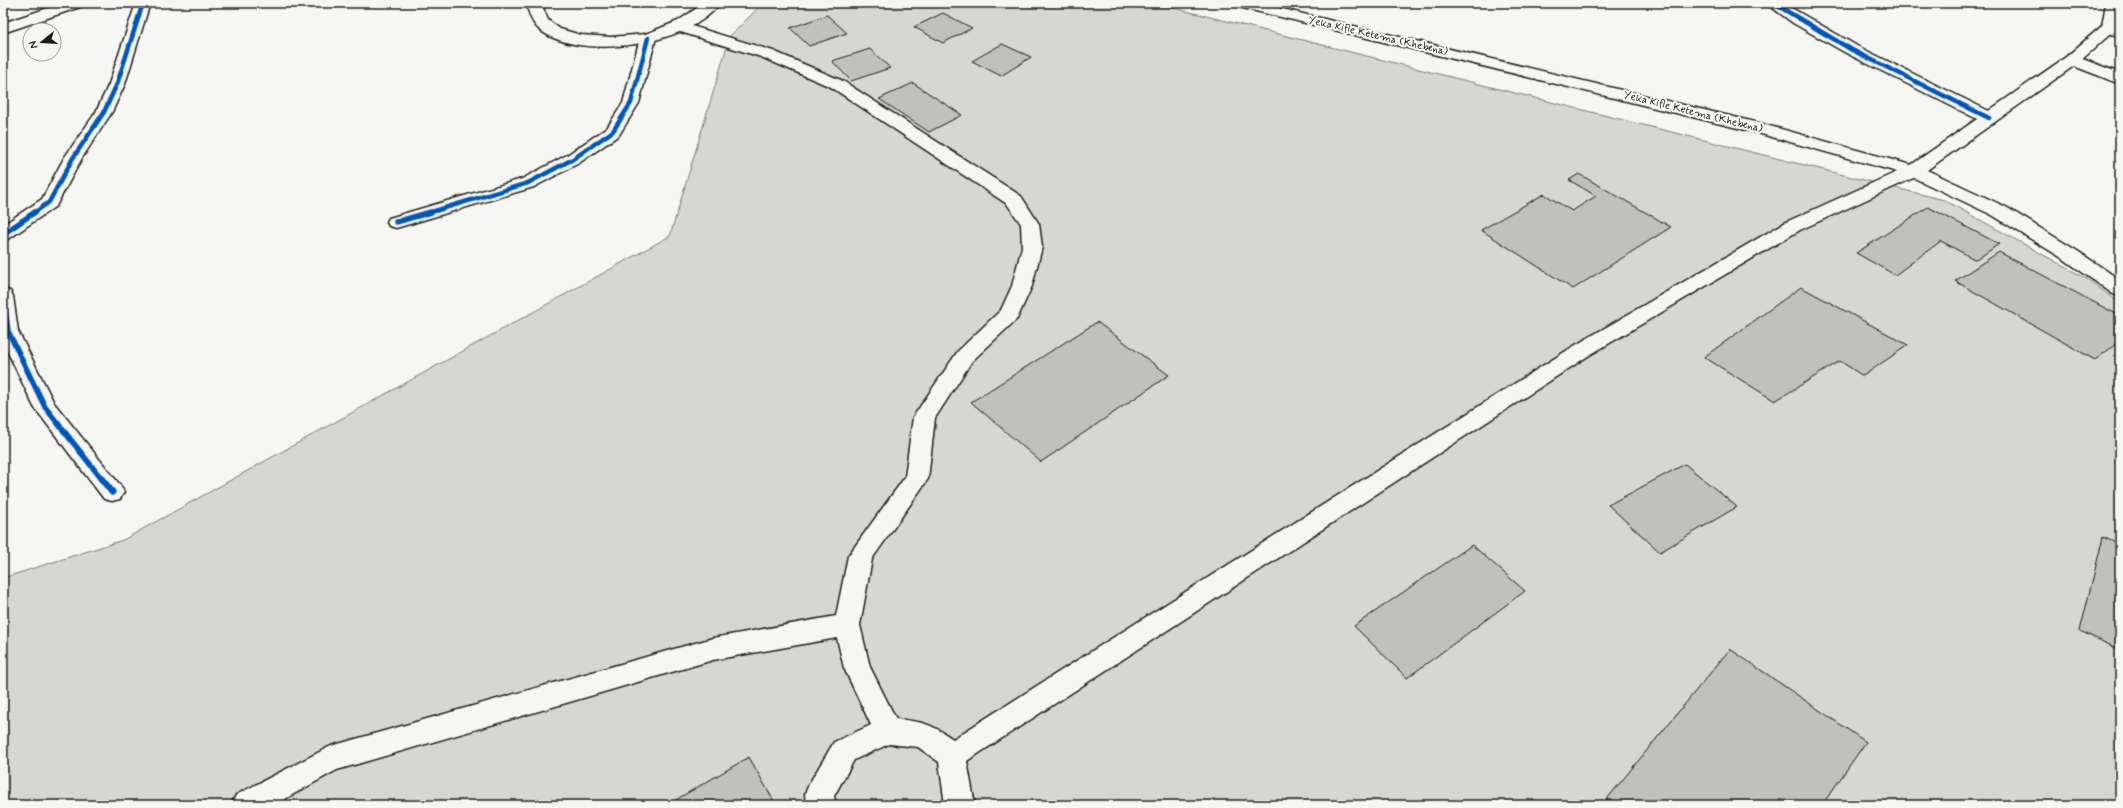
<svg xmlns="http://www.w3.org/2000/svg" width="2123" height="808" font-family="Mynerve,sans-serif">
<rect width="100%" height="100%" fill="#f6f6f2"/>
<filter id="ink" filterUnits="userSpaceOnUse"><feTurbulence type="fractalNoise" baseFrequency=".025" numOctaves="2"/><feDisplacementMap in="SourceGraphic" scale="8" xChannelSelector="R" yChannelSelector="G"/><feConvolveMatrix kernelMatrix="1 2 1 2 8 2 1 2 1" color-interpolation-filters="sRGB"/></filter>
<g filter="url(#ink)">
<path fill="#d6d6d2" stroke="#797977" d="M 763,3 L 1154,3 L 1944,200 L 2087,279 L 2120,303 L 2120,805 L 3,805 L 3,578 L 123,540 L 670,236 L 730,36 Z"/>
<g fill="#c0c0bd" stroke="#1c1c1c">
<path d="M 943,13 L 972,28 L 943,43 L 914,27 Z"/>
<path d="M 827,15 L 847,33 L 809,46 L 790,28 Z"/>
<path d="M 1002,44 L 1031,57 L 1001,76 L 972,61 Z"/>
<path d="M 870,49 L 890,68 L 851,81 L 832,61 Z"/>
<path d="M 913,83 L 962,115 L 929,132 L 879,99 Z"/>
<path d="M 1579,174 L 1671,227 L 1573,289 L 1481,230 L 1544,194 L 1572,211 L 1596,196 L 1569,180 Z"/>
<path d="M 1928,207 L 1999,244 L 1976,260 L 1941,241 L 1895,275 L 1856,253 Z"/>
<path d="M 1999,252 L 2120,316 L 2120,341 L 2095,360 L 1955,281 Z"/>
<path d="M 1801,287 L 1908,345 L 1863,376 L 1840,361 L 1775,401 L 1704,357 Z"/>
<path d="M 1097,322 L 1169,375 L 1041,462 L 971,402 Z"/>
<path d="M 1685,464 L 1737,507 L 1660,552 L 1608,505 Z"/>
<path d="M 2103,537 L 2120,545 L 2120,650 L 2080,631 Z"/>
<path d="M 1472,545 L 1525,591 L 1407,678 L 1354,626 Z"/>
<path d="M 1730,649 L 1866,742 L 1822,805 L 1602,805 Z"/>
<path d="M 749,757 L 776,805 L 667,805 Z"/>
</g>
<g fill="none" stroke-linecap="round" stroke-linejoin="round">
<g stroke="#1c1c1c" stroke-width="3">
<path id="lane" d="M 679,22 L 773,51 L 843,81 L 1021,196 L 1039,224 L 1042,247 L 1032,286 L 1017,319 L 972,361 L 935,418 L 928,479 L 872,559 L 860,625 L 870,667 L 896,719 C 923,722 930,723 953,739 L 1574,346 L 1786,222 L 1908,167 L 1914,166 L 1920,167 L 1923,171 L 1920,175 L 1800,230 L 1588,356 L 967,761 L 975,805 L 945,805 L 939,762 L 918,747 L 889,744 L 854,760 L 834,796 L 836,805 L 806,805 L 805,794 L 809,784 L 834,742 L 871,725 L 844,668 L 837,638 L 713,660 L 337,770 L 274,805 L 231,805 L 236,795 L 331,746 L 713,638 L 836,616 L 848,556 L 905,477 L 913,417 L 958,351 L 1001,310 L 1012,286 L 1022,247 L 1021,224 L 1007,204 L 831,87 L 761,57 L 674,30 L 671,27 L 674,24 Z"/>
</g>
<g stroke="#1c1c1c" stroke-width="3">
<g id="street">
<path d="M 136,3 L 150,3 L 125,84 L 112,112 L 82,158 L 56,206 L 10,238 L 3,240 L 3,225 L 42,199 L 64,158 L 96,112 L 109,84 Z"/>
<path d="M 1766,3 L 1783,3 L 1857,46 L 1995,114 L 1997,118 L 1995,122 L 1989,123 L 1983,122 L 1846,53 L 1793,23 Z"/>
<path d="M 2109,23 L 2120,27 L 2120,37 L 2104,31 L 2101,28 L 2104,25 Z"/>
<path d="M 648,33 L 654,35 L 656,38 L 639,103 L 619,135 L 579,163 L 534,187 L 403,226 L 396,228 L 389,226 L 387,222 L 389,218 L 522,179 L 567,155 L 607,128 L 623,103 L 640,38 L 642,35 Z"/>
<path d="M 2072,55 L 2120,73 L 2120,84 L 2066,63 L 2064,60 L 2066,57 Z"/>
<path d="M 3,289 L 10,291 L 13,296 L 18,331 L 54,403 L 120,485 L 124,492 L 120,499 L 112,501 L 104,499 L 34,407 L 3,342 Z"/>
</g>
</g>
<g stroke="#1c1c1c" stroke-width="3">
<g id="secondary">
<path d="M 63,3 L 85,3 L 83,6 L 3,33 L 3,23 Z"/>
<path d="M 527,3 L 541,3 L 548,20 L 560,29 L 581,35 L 611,37 L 646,34 L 678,21 L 704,3 L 720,3 C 691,45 580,62 540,30 C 532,24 528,12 527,3 Z"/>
<path d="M 1232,3 L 1258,3 L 1759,123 L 1911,165 L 2066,57 L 2102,26 L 2105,9 L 2104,3 L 2118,3 L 2120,12 L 2117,28 L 2078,63 L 1927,170 L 2006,207 L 2079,252 L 2120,280 L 2120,296 L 2113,294 L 2065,260 L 1992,215 L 1908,175 L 1754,132 L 1239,7 L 1234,6 Z"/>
</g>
</g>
<use href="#lane" fill="#f6f6f2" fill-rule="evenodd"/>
<use href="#street" fill="#f6f6f2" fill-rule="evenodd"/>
<use href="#secondary" fill="#f6f6f2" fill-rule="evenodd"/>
<g stroke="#f6f6f2" stroke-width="6">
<g id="cycleway-far2">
<path d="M 1773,3 L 1852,50 L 1989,118"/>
<path d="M 34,213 L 49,202 L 73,158 L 104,112 L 117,84 L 143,3"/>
<path d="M 428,213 L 528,183 L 573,159 L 613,131 L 631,103 L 648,38"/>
</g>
</g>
<g stroke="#f6f6f2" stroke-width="8">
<g id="cycleway-far1">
<path d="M 396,222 L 431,212"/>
<path d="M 3,234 L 35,212"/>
<path d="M 3,296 L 8,331 L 45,407 L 101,478"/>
</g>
</g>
<g stroke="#f6f6f2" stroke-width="10">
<path id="cycleway" d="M 100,477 L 112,492"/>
</g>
<use href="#cycleway-far2" stroke="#0057b8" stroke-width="4.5"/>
<use href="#cycleway-far1" stroke="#0057b8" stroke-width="5.5"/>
<use href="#cycleway" stroke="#0057b8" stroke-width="7"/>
</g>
</g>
<g text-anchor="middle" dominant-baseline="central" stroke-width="4" stroke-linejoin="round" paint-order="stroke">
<g font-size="11" fill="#1c1c1c" stroke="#f6f6f2">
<text transform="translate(1378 36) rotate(13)">Yeka Kifle Ketema (Khebena)</text>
<text transform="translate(1693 112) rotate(14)">Yeka Kifle Ketema (Khebena)</text>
</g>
</g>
<rect width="2123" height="808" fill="none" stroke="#f6f6f2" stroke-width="16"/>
<rect x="8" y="8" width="2107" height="792" fill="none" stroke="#1c1c1c" stroke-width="1.5" filter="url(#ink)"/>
<g transform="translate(42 42) rotate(252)"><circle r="19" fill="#f6f6f2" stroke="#9f9f9c"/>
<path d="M0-3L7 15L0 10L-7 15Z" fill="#1c1c1c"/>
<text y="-6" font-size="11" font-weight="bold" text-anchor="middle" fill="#1c1c1c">N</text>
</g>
</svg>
